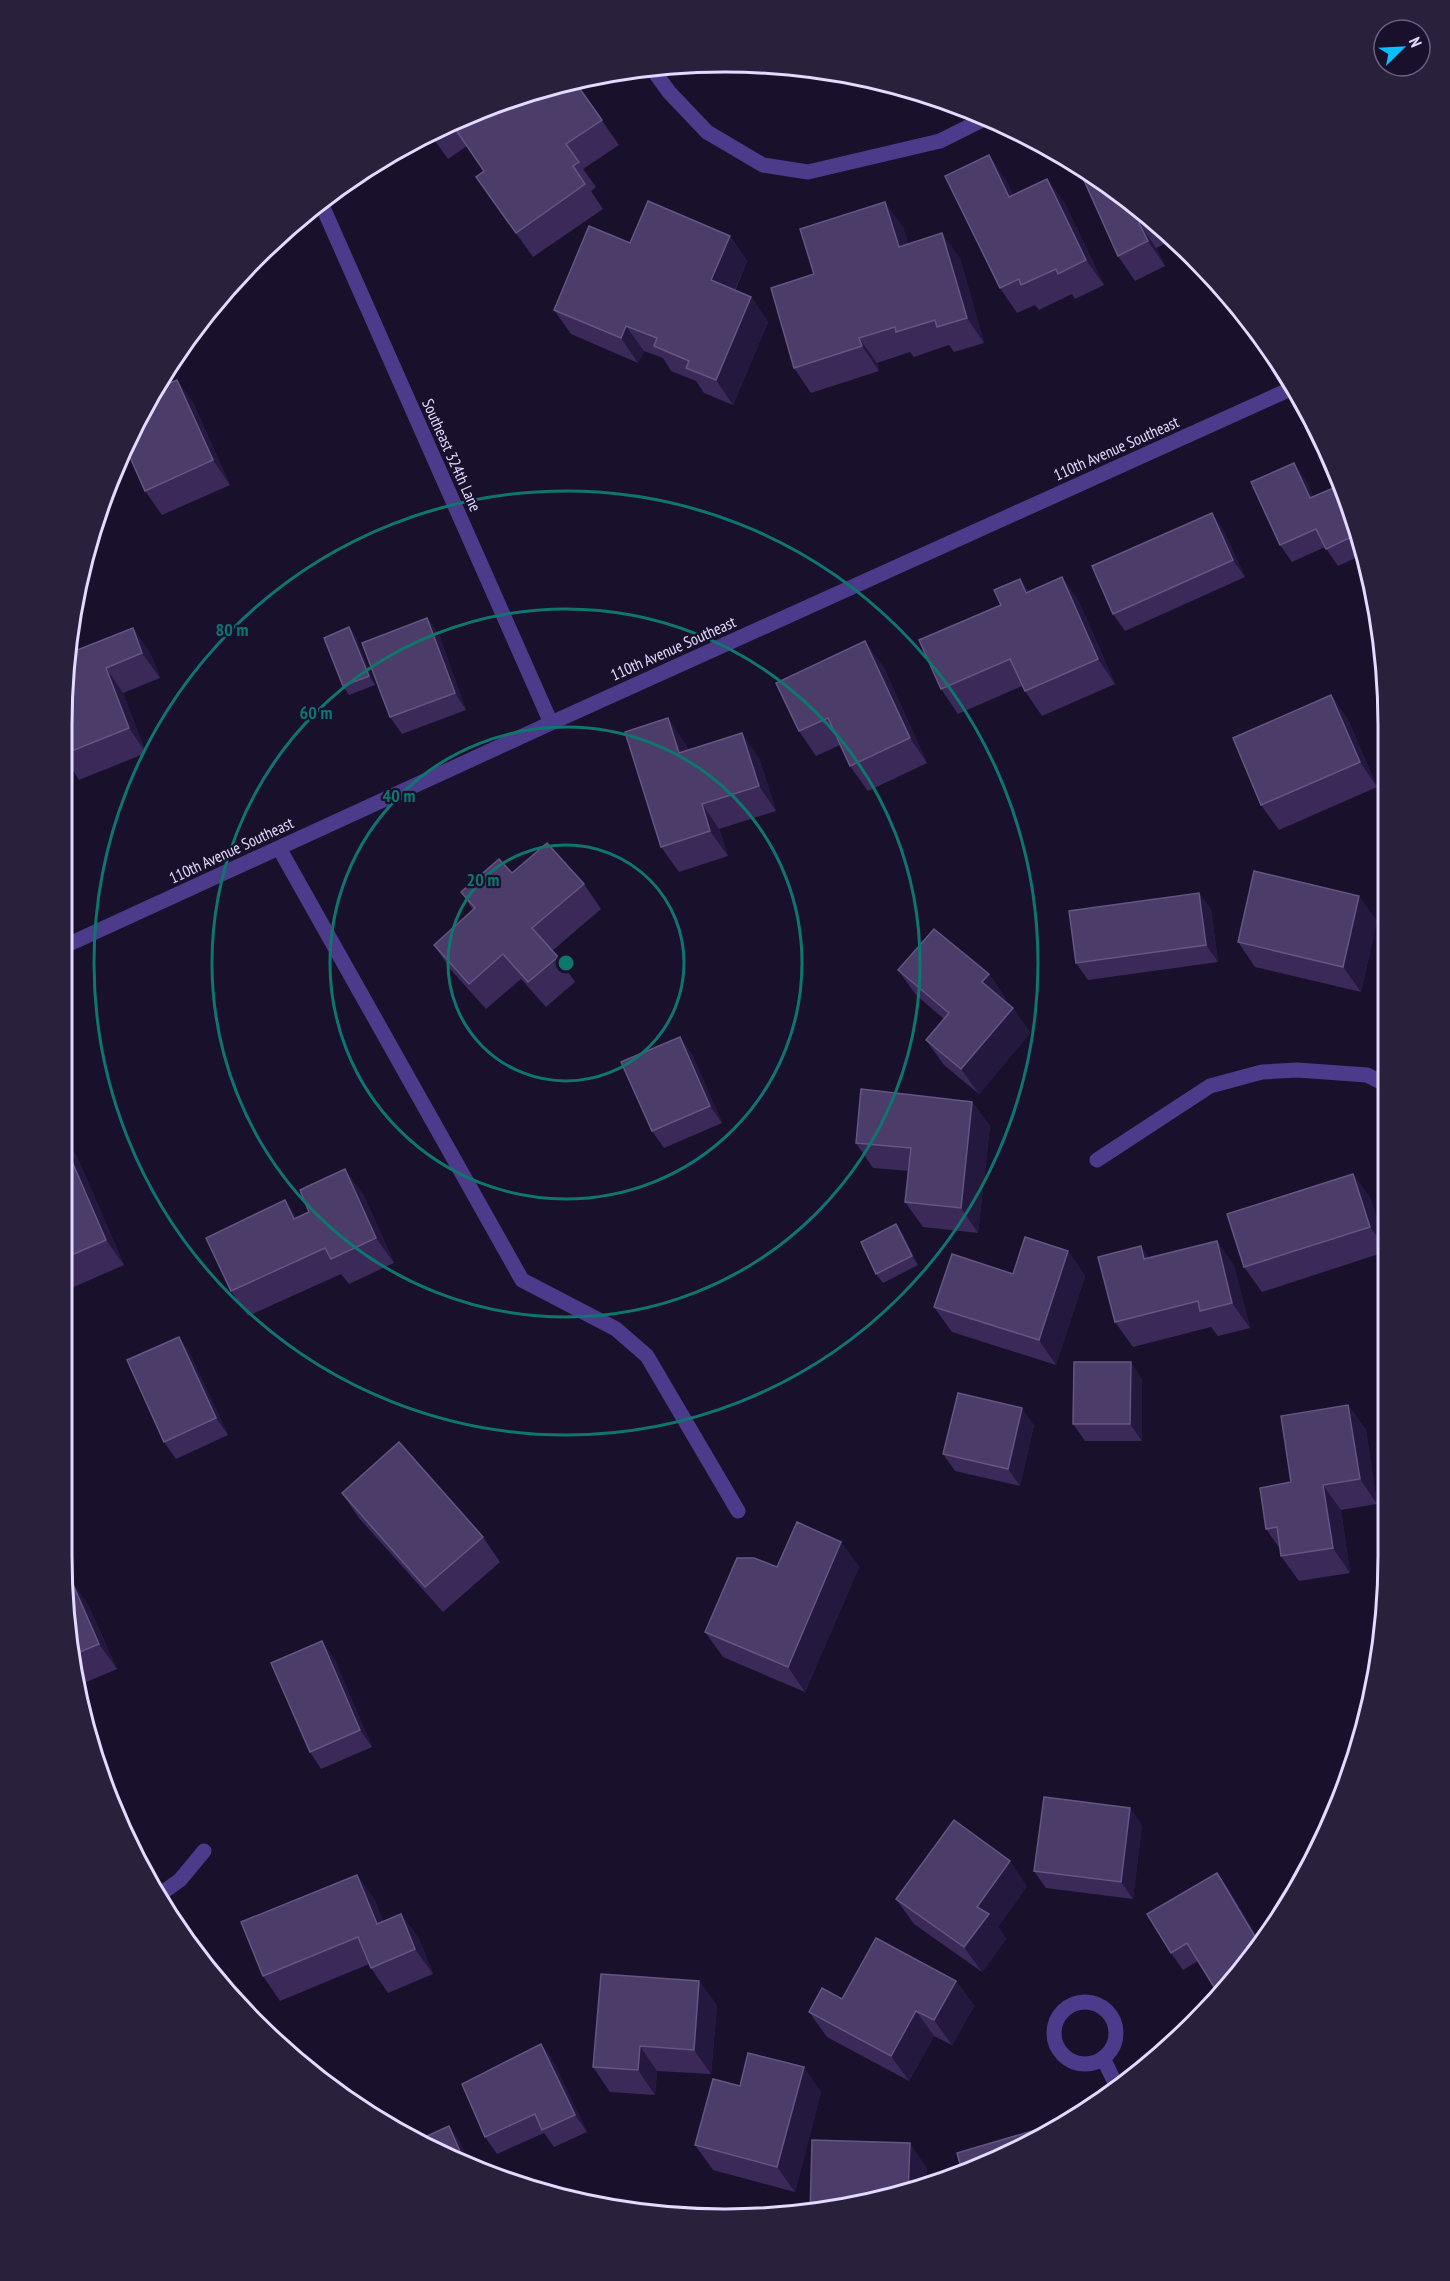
<svg xmlns="http://www.w3.org/2000/svg" width="1450" height="2281" font-family="'PT Sans Narrow',sans-serif">
<rect width="100%" height="100%" fill="#19112b"/>
<g fill="none" stroke-linecap="round" stroke-linejoin="round">
<path stroke="#4b3b8a" stroke-width="15" d="M 279,848 L 522,1280 L 616,1329 L 647,1356 L 738,1511"/>
<g stroke="#4b3b8a" stroke-width="15">
<path d="M 651,67 L 669,92 L 707,132 L 763,165 L 808,172 L 940,141 L 986,118"/>
<path d="M 321,203 L 551,723"/>
<path d="M 67,945 L 551,723 L 1295,387"/>
<path d="M 1097,1160 L 1210,1086 L 1262,1072 L 1297,1070 L 1367,1075 L 1385,1084"/>
<path d="M 159,1895 L 180,1880 L 204,1851"/>
<circle cx="1085" cy="2033" r="31"/>
<path d="M 1103,2058 L 1118,2089"/>
</g>
</g>
<g fill="#3a2959">
<path d="M 575,82 L 619,145 L 583,169 L 596,187 L 591,191 L 603,209 L 533,257 L 476,177 L 484,171 L 467,146 L 448,159 L 430,134 L 512,97 L 567,86 Z"/>
<path d="M 1047,179 L 1065,204 L 1104,285 L 1075,299 L 1072,294 L 1039,310 L 1035,305 L 1017,313 L 1000,288 L 1006,180 L 1013,195 Z"/>
<path d="M 1129,199 L 1173,240 L 1156,248 L 1165,266 L 1135,281 L 1118,256 Z"/>
<path d="M 903,227 L 908,244 L 960,258 L 984,343 L 954,352 L 949,345 L 914,357 L 910,352 L 877,363 L 879,371 L 811,393 L 794,368 L 814,274 Z"/>
<path d="M 730,236 L 747,261 L 735,291 L 751,297 L 768,322 L 733,405 L 704,393 L 696,381 L 671,371 L 663,358 L 644,351 L 638,363 L 571,334 L 554,310 L 630,243 Z"/>
<path d="M 166,378 L 170,383 L 177,380 L 194,405 L 230,485 L 162,515 L 145,491 L 126,448 Z"/>
<path d="M 1306,480 L 1313,497 L 1338,486 L 1366,553 L 1338,566 L 1325,547 L 1292,562 L 1280,545 Z"/>
<path d="M 1224,531 L 1245,577 L 1125,631 L 1113,614 Z"/>
<path d="M 1062,577 L 1079,602 L 1115,684 L 1042,716 L 1025,691 L 1022,686 L 958,714 L 941,689 L 1020,579 L 1029,592 Z"/>
<path d="M 427,618 L 439,635 L 466,710 L 402,734 L 390,717 Z"/>
<path d="M 349,627 L 355,636 L 375,685 L 349,695 L 343,686 Z"/>
<path d="M 133,628 L 150,653 L 160,678 L 123,693 L 146,753 L 79,780 L 71,767 L 67,769 L 67,654 Z"/>
<path d="M 883,666 L 927,763 L 868,791 L 850,766 L 840,745 L 816,756 L 799,731 Z"/>
<path d="M 1331,695 L 1348,720 L 1377,787 L 1279,830 L 1261,805 Z"/>
<path d="M 685,743 L 688,750 L 759,758 L 776,811 L 719,829 L 728,856 L 679,872 L 661,847 Z"/>
<path d="M 512,873 L 584,884 L 601,909 L 552,951 L 558,957 L 575,982 L 546,1007 L 521,979 L 486,1009 L 451,970 L 434,945 L 473,910 L 461,892 Z"/>
<path d="M 1199,893 L 1211,910 L 1218,962 L 1088,980 L 1076,963 Z"/>
<path d="M 1377,921 L 1361,992 L 1255,967 L 1238,942 Z"/>
<path d="M 898,970 L 989,974 L 1006,999 L 1004,1001 L 1013,1008 L 1030,1033 L 979,1094 L 944,1065 L 926,1040 L 944,1019 L 916,995 Z"/>
<path d="M 692,1054 L 722,1123 L 664,1148 L 652,1131 Z"/>
<path d="M 972,1102 L 990,1126 L 978,1233 L 923,1227 L 905,1202 L 909,1171 L 873,1168 L 856,1143 Z"/>
<path d="M 67,1143 L 77,1157 L 124,1265 L 67,1290 Z"/>
<path d="M 1353,1174 L 1370,1198 L 1385,1243 L 1385,1252 L 1262,1292 L 1244,1267 Z"/>
<path d="M 363,1194 L 394,1263 L 349,1284 L 341,1274 L 248,1316 L 231,1291 L 298,1218 Z"/>
<path d="M 902,1233 L 918,1265 L 883,1283 L 876,1274 Z"/>
<path d="M 1217,1241 L 1234,1266 L 1250,1328 L 1218,1336 L 1211,1327 L 1133,1347 L 1115,1322 L 1150,1257 Z"/>
<path d="M 1068,1251 L 1085,1276 L 1056,1365 L 952,1332 L 934,1307 Z"/>
<path d="M 179,1337 L 190,1354 L 228,1435 L 176,1459 L 164,1442 Z"/>
<path d="M 1142,1379 L 1142,1441 L 1085,1441 L 1073,1424 Z"/>
<path d="M 1348,1405 L 1366,1430 L 1377,1504 L 1341,1510 L 1350,1573 L 1299,1581 L 1281,1556 L 1280,1549 L 1266,1529 L 1291,1482 Z"/>
<path d="M 1034,1425 L 1020,1486 L 955,1471 L 943,1454 Z"/>
<path d="M 342,1493 L 483,1537 L 500,1562 L 443,1612 L 359,1518 Z"/>
<path d="M 841,1542 L 859,1567 L 805,1692 L 723,1657 L 705,1632 Z"/>
<path d="M 88,1605 L 117,1669 L 77,1686 L 67,1643 Z"/>
<path d="M 334,1658 L 372,1747 L 321,1769 L 310,1752 Z"/>
<path d="M 1142,1825 L 1133,1899 L 1046,1888 L 1034,1871 Z"/>
<path d="M 1217,1873 L 1229,1890 L 1261,1944 L 1251,1960 L 1219,1994 L 1198,1961 L 1183,1970 L 1171,1953 Z"/>
<path d="M 1027,1886 L 998,1927 L 1006,1939 L 982,1972 L 914,1924 L 896,1899 Z"/>
<path d="M 375,1900 L 383,1922 L 401,1914 L 419,1939 L 433,1974 L 388,1993 L 371,1968 L 369,1964 L 280,2001 L 263,1976 Z"/>
<path d="M 699,1981 L 717,2006 L 711,2074 L 657,2071 L 655,2095 L 610,2092 L 593,2067 Z"/>
<path d="M 956,1981 L 974,2006 L 952,2045 L 934,2036 L 909,2081 L 827,2037 L 809,2012 L 842,1999 Z"/>
<path d="M 541,2044 L 553,2061 L 587,2132 L 554,2147 L 544,2133 L 497,2154 L 485,2137 Z"/>
<path d="M 740,2086 L 821,2092 L 795,2192 L 713,2170 L 695,2145 Z"/>
</g>
<g fill="#25183f">
<path d="M 989,155 L 1006,180 L 1026,222 L 1009,197 Z"/>
<path d="M 1047,179 L 1065,204 L 1104,285 L 1086,260 Z"/>
<path d="M 885,202 L 903,227 L 916,272 L 899,247 Z"/>
<path d="M 1139,223 L 1156,248 L 1165,266 L 1148,241 Z"/>
<path d="M 942,233 L 960,258 L 984,343 L 967,318 Z"/>
<path d="M 730,236 L 747,261 L 728,305 L 711,280 Z"/>
<path d="M 751,297 L 768,322 L 733,405 L 716,380 Z"/>
<path d="M 626,326 L 644,351 L 638,363 L 621,338 Z"/>
<path d="M 859,338 L 877,363 L 879,371 L 862,346 Z"/>
<path d="M 166,378 L 171,384 L 165,385 L 163,382 Z"/>
<path d="M 177,380 L 194,405 L 230,485 L 213,460 Z"/>
<path d="M 1294,463 L 1306,480 L 1322,515 L 1310,498 Z"/>
<path d="M 1212,513 L 1224,531 L 1245,577 L 1233,560 Z"/>
<path d="M 1062,577 L 1079,602 L 1115,684 L 1098,659 Z"/>
<path d="M 1020,579 L 1037,604 L 1026,593 Z"/>
<path d="M 427,618 L 439,635 L 466,710 L 455,693 Z"/>
<path d="M 349,627 L 355,636 L 375,685 L 369,676 Z"/>
<path d="M 133,628 L 150,653 L 160,678 L 142,653 Z"/>
<path d="M 865,641 L 883,666 L 927,763 L 910,738 Z"/>
<path d="M 106,668 L 123,693 L 146,753 L 129,728 Z"/>
<path d="M 1331,695 L 1348,720 L 1377,787 L 1360,762 Z"/>
<path d="M 668,718 L 685,743 L 697,778 L 679,753 Z"/>
<path d="M 742,733 L 759,758 L 776,811 L 759,786 Z"/>
<path d="M 702,804 L 719,829 L 728,856 L 710,831 Z"/>
<path d="M 1199,893 L 1211,910 L 1218,962 L 1206,945 Z"/>
<path d="M 1359,896 L 1377,921 L 1361,992 L 1343,967 Z"/>
<path d="M 989,974 L 1006,999 L 999,1007 L 982,982 Z"/>
<path d="M 1013,1008 L 1030,1033 L 979,1094 L 961,1069 Z"/>
<path d="M 680,1037 L 692,1054 L 722,1123 L 710,1106 Z"/>
<path d="M 972,1102 L 990,1126 L 978,1233 L 961,1208 Z"/>
<path d="M 67,1143 L 77,1157 L 124,1265 L 106,1240 L 67,1150 Z"/>
<path d="M 345,1169 L 363,1194 L 394,1263 L 376,1238 Z"/>
<path d="M 1353,1174 L 1370,1198 L 1385,1243 L 1385,1247 L 1370,1227 Z"/>
<path d="M 285,1200 L 303,1225 L 294,1219 Z"/>
<path d="M 896,1224 L 902,1233 L 918,1265 L 912,1256 Z"/>
<path d="M 1217,1241 L 1234,1266 L 1250,1328 L 1232,1303 Z"/>
<path d="M 1141,1246 L 1159,1271 L 1144,1259 Z"/>
<path d="M 1068,1251 L 1085,1276 L 1056,1365 L 1039,1340 Z"/>
<path d="M 179,1337 L 190,1354 L 228,1435 L 216,1418 Z"/>
<path d="M 1131,1362 L 1142,1379 L 1142,1441 L 1130,1424 Z"/>
<path d="M 1348,1405 L 1366,1430 L 1377,1504 L 1360,1479 Z"/>
<path d="M 1022,1408 L 1034,1425 L 1020,1486 L 1008,1469 Z"/>
<path d="M 1323,1485 L 1341,1510 L 1350,1573 L 1333,1548 Z"/>
<path d="M 841,1542 L 859,1567 L 805,1692 L 788,1667 Z"/>
<path d="M 71,1580 L 88,1605 L 117,1669 L 99,1644 Z"/>
<path d="M 322,1641 L 334,1658 L 372,1747 L 360,1730 Z"/>
<path d="M 1130,1808 L 1142,1825 L 1133,1899 L 1121,1882 Z"/>
<path d="M 1010,1861 L 1027,1886 L 998,1927 L 1006,1939 L 982,1972 L 964,1947 L 977,1907 Z"/>
<path d="M 1217,1873 L 1229,1890 L 1261,1944 L 1260,1945 Z"/>
<path d="M 357,1875 L 375,1900 L 394,1949 L 377,1924 Z"/>
<path d="M 401,1914 L 419,1939 L 433,1974 L 415,1949 Z"/>
<path d="M 699,1981 L 717,2006 L 711,2074 L 694,2050 Z"/>
<path d="M 956,1981 L 974,2006 L 952,2045 L 934,2020 Z"/>
<path d="M 916,2011 L 934,2036 L 909,2081 L 891,2056 Z"/>
<path d="M 541,2044 L 553,2061 L 587,2132 L 575,2115 Z"/>
<path d="M 640,2046 L 657,2071 L 655,2095 L 638,2070 Z"/>
<path d="M 804,2067 L 821,2092 L 795,2192 L 777,2167 Z"/>
<path d="M 449,2126 L 461,2143 L 471,2166 L 465,2163 Z"/>
<path d="M 910,2143 L 927,2168 L 927,2187 L 908,2193 Z"/>
</g>
<g fill="#4c3c6a" stroke="#645582" stroke-width="1.5">
<path d="M 575,82 L 602,120 L 566,144 L 579,162 L 573,166 L 585,184 L 516,233 L 476,177 L 484,171 L 452,124 L 512,97 L 566,84 L 567,86 L 571,83 Z"/>
<path d="M 989,155 L 1009,197 L 1047,179 L 1086,260 L 1058,274 L 1056,269 L 1021,285 L 1019,279 L 1000,288 L 945,176 Z"/>
<path d="M 1078,167 L 1129,199 L 1149,218 L 1139,223 L 1148,241 L 1118,256 Z"/>
<path d="M 648,201 L 730,236 L 711,280 L 751,297 L 716,380 L 686,368 L 689,361 L 654,346 L 657,338 L 626,326 L 621,338 L 554,310 L 589,226 L 630,243 Z"/>
<path d="M 885,202 L 899,247 L 942,233 L 967,318 L 937,327 L 935,320 L 896,332 L 895,327 L 859,338 L 862,346 L 794,368 L 771,288 L 814,274 L 800,229 Z"/>
<path d="M 177,380 L 213,460 L 145,491 L 126,448 L 163,382 L 165,385 Z"/>
<path d="M 1294,463 L 1310,498 L 1338,486 L 1358,534 L 1326,549 L 1316,529 L 1280,545 L 1251,482 Z"/>
<path d="M 1212,513 L 1233,560 L 1113,614 L 1092,566 Z"/>
<path d="M 1062,577 L 1098,659 L 1025,691 L 1010,659 L 941,689 L 919,640 L 1001,605 L 994,590 L 1020,579 L 1026,593 Z"/>
<path d="M 427,618 L 455,693 L 390,717 L 362,643 Z"/>
<path d="M 349,627 L 369,676 L 343,686 L 324,638 Z"/>
<path d="M 133,628 L 142,653 L 106,668 L 129,728 L 67,753 L 67,654 Z"/>
<path d="M 865,641 L 910,738 L 850,766 L 828,718 L 799,731 L 776,683 Z"/>
<path d="M 1331,695 L 1360,762 L 1261,805 L 1233,738 Z"/>
<path d="M 668,718 L 679,753 L 742,733 L 759,786 L 702,804 L 710,831 L 661,847 L 625,732 Z"/>
<path d="M 547,843 L 584,884 L 532,928 L 558,957 L 528,982 L 503,954 L 469,984 L 434,945 L 475,908 L 461,892 L 499,859 L 512,873 Z"/>
<path d="M 1254,871 L 1359,896 L 1343,967 L 1238,942 Z"/>
<path d="M 1199,893 L 1206,945 L 1076,963 L 1069,911 Z"/>
<path d="M 934,929 L 989,974 L 982,982 L 1013,1008 L 961,1069 L 926,1040 L 949,1013 L 898,970 Z"/>
<path d="M 680,1037 L 710,1106 L 652,1131 L 621,1062 Z"/>
<path d="M 861,1089 L 972,1102 L 961,1208 L 905,1202 L 911,1148 L 856,1143 Z"/>
<path d="M 67,1150 L 106,1240 L 67,1257 Z"/>
<path d="M 345,1169 L 376,1238 L 331,1259 L 325,1248 L 231,1291 L 206,1238 L 285,1200 L 294,1219 L 309,1212 L 300,1190 Z"/>
<path d="M 1353,1174 L 1370,1227 L 1244,1267 L 1227,1214 Z"/>
<path d="M 896,1224 L 912,1256 L 876,1274 L 861,1242 Z"/>
<path d="M 1025,1237 L 1068,1251 L 1039,1340 L 934,1307 L 952,1254 L 1013,1274 Z"/>
<path d="M 1217,1241 L 1232,1303 L 1200,1311 L 1198,1301 L 1115,1322 L 1098,1257 L 1141,1246 L 1144,1259 Z"/>
<path d="M 179,1337 L 216,1418 L 164,1442 L 127,1360 Z"/>
<path d="M 1074,1362 L 1131,1362 L 1130,1424 L 1073,1424 Z"/>
<path d="M 958,1393 L 1022,1408 L 1008,1469 L 943,1454 Z"/>
<path d="M 1348,1405 L 1360,1479 L 1323,1485 L 1333,1548 L 1281,1556 L 1277,1527 L 1266,1529 L 1260,1488 L 1291,1482 L 1281,1416 Z"/>
<path d="M 399,1442 L 483,1537 L 425,1587 L 342,1493 Z"/>
<path d="M 797,1522 L 841,1542 L 788,1667 L 705,1632 L 737,1558 L 754,1558 L 777,1567 Z"/>
<path d="M 71,1580 L 99,1644 L 70,1656 L 67,1643 L 67,1581 Z"/>
<path d="M 322,1641 L 360,1730 L 310,1752 L 271,1663 Z"/>
<path d="M 1044,1797 L 1130,1808 L 1121,1882 L 1034,1871 Z"/>
<path d="M 954,1820 L 1010,1861 L 977,1907 L 989,1914 L 964,1947 L 896,1899 Z"/>
<path d="M 1217,1873 L 1260,1945 L 1251,1960 L 1239,1973 L 1214,1987 L 1187,1943 L 1171,1953 L 1147,1914 Z"/>
<path d="M 357,1875 L 377,1924 L 401,1914 L 415,1949 L 371,1968 L 358,1937 L 263,1976 L 241,1922 Z"/>
<path d="M 876,1938 L 956,1981 L 934,2020 L 916,2011 L 891,2056 L 809,2012 L 822,1988 L 842,1999 Z"/>
<path d="M 601,1974 L 699,1981 L 694,2050 L 640,2046 L 638,2070 L 593,2067 Z"/>
<path d="M 541,2044 L 575,2115 L 542,2130 L 535,2114 L 485,2137 L 462,2084 Z"/>
<path d="M 748,2053 L 804,2067 L 777,2167 L 695,2145 L 713,2079 L 740,2086 Z"/>
<path d="M 449,2126 L 465,2163 L 416,2141 Z"/>
<path d="M 1049,2126 L 1051,2131 L 979,2169 L 963,2174 L 957,2153 Z"/>
<path d="M 812,2140 L 910,2143 L 908,2193 L 897,2197 L 810,2214 Z"/>
</g>
<g fill="none" stroke="#0f766e" stroke-width="3">
<circle cx="566" cy="963" r="118"/>
<circle cx="566" cy="963" r="236"/>
<circle cx="566" cy="963" r="354"/>
<circle cx="566" cy="963" r="472"/>
</g>
<g text-anchor="middle" dominant-baseline="central" stroke-width="4.5" stroke-linejoin="round" paint-order="stroke">
<g font-size="16" fill="#e4daff" stroke="#19112b">
<text transform="translate(1116 448) rotate(-24)">110th Avenue Southeast</text>
<text transform="translate(452 455) rotate(66)">Southeast 324th Lane</text>
<text transform="translate(673 648) rotate(-24)">110th Avenue Southeast</text>
<text transform="translate(231 850) rotate(-25)">110th Avenue Southeast</text>
</g>
</g>
<path d="M0 0H1450V2281H0ZM725 72H725A653 653 0 0 1 1378 725V1556A653 653 0 0 1 725 2209H725A653 653 0 0 1 72 1556V725A653 653 0 0 1 725 72Z" fill="#29213c" fill-rule="evenodd"/>
<path fill="none" stroke="#e4daff" stroke-width="3" d="M725 72H725A653 653 0 0 1 1378 725V1556A653 653 0 0 1 725 2209H725A653 653 0 0 1 72 1556V725A653 653 0 0 1 725 72Z"/>
<circle cx="566" cy="963" r="9" fill="#0f766e" stroke="#19112b" stroke-width="3"/>
<g font-size="18" text-anchor="middle" font-weight="bold" fill="#0f766e" stroke="#19112b" stroke-width="4.5" stroke-linejoin="round" paint-order="stroke">
<text x="232" y="636">80 m</text>
<text x="316" y="719">60 m</text>
<text x="399" y="802">40 m</text>
<text x="483" y="886">20 m</text>
</g>
<g transform="translate(1402 48) rotate(66)"><circle r="28" fill="#19112b" stroke="#6a6180" stroke-width="1.5"/>
<path d="M0-4.5L10 22L0 15L-10 22Z" fill="#06c0ff"/>
<text y="-9" font-size="16" font-weight="bold" text-anchor="middle" fill="#e4daff">N</text>
</g>
</svg>
